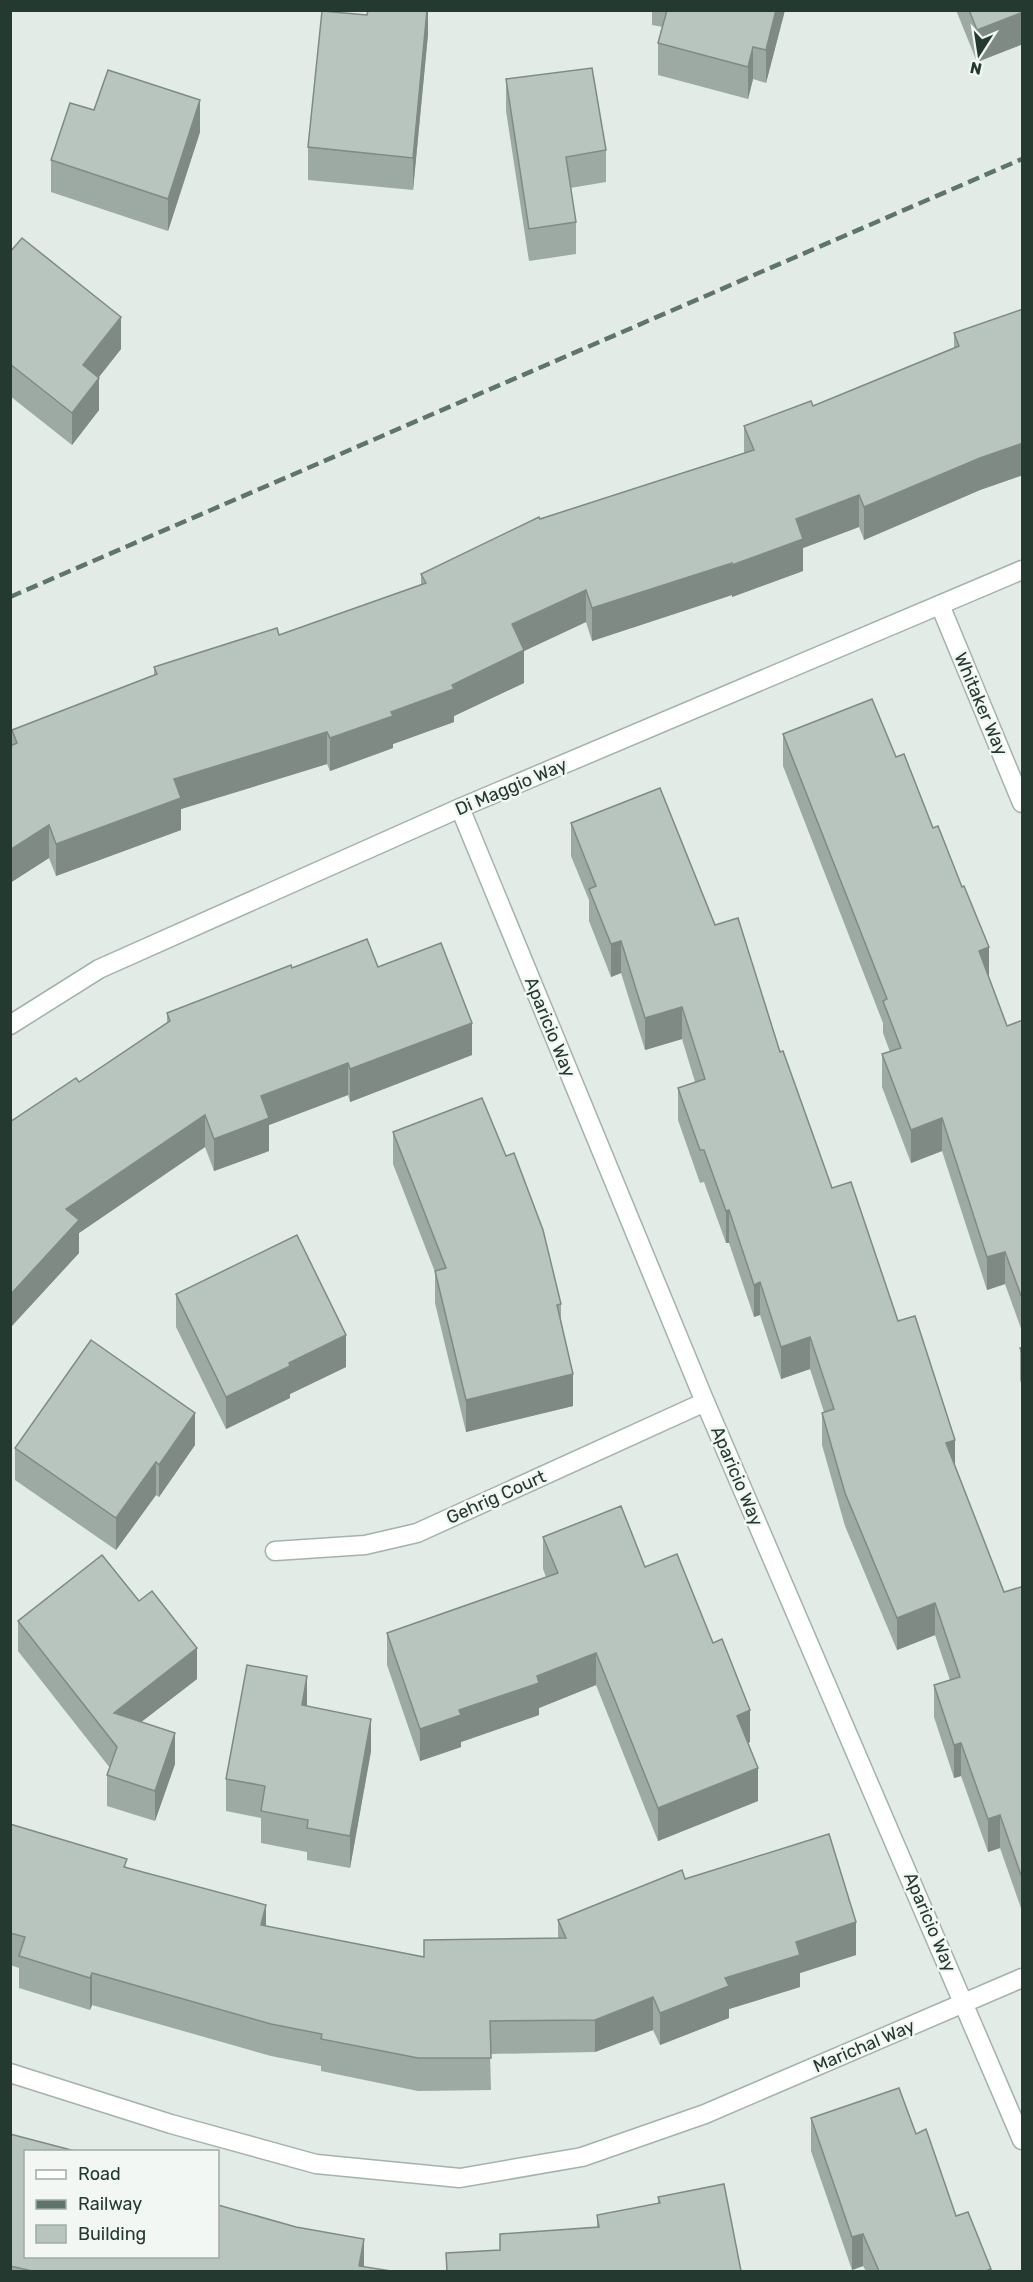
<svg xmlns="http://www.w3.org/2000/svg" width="1033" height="2282" font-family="Rubik,sans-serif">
<rect width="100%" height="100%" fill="#e2ebe6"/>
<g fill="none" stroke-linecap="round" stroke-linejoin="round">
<g stroke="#a5b2ac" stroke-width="21">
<g id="minor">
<path d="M 940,605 L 1022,803"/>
<path d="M 460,808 L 705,1402 L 1022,2140"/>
<path d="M 10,1025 L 99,969 L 460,808 L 1022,570"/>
<path d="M 275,1551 L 365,1545 L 417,1533 L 705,1402"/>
<path d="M 10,2073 L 171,2124 L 316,2164 L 460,2178 L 582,2157 L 705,2114 L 1022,1978"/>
</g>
</g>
<use href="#minor" stroke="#fff" stroke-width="18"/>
<path stroke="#5e756c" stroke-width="4.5" stroke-dasharray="12 6" stroke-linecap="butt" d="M 10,597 L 1022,159"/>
</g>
<g fill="#9da9a3">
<path d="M 428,10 L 428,34 L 413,190 L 308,180 L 308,147 Z"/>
<path d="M 652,10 L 785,10 L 766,83 L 753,79 L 748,99 L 658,75 L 658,43 L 663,27 L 652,25 Z"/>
<path d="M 956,10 L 1023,10 L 1023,44 L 977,62 Z"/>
<path d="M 506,79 L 606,150 L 606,182 L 570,188 L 576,222 L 576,254 L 529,261 L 506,111 Z"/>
<path d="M 94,110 L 200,132 L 168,231 L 51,192 L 51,160 Z"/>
<path d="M 10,252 L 121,349 L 99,377 L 99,410 L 72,445 L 10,396 Z"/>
<path d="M 1023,309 L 1023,475 L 980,490 L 864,540 L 859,527 L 803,548 L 803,571 L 732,597 L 732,595 L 592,641 L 586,622 L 524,651 L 524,683 L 454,716 L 454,722 L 393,744 L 393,748 L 330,771 L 327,764 L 181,809 L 181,830 L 56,876 L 49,858 L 10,883 L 10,746 L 12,746 L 12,730 L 154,675 L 154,667 L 279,635 L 421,585 L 421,574 L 540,519 L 744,453 L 744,426 L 813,406 L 954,348 L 954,333 Z"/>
<path d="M 783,734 L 896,757 L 989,978 L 1007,1026 L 1023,1020 L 1023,1334 L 1005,1284 L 987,1290 L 942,1151 L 911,1163 L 882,1087 L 882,1054 L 890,1052 L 883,1033 L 883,1023 L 783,766 Z"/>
<path d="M 571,823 L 715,925 L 780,1052 L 832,1188 L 898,1321 L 1004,1592 L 1023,1591 L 1023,1907 L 1021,1908 L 1000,1848 L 988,1852 L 961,1776 L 954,1778 L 934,1717 L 934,1685 L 950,1680 L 935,1635 L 897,1650 L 845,1526 L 822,1445 L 822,1413 L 824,1412 L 810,1369 L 781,1379 L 760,1315 L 754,1317 L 729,1243 L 726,1243 L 704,1182 L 700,1183 L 678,1120 L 678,1088 L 695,1082 L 682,1039 L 645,1050 L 621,973 L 611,977 L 589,921 L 589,900 L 571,856 Z"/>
<path d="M 378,967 L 472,1055 L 350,1102 L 348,1095 L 269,1125 L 269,1151 L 214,1171 L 205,1147 L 79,1233 L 79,1253 L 10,1328 L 79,1082 L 167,1022 L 167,1013 L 292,968 Z"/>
<path d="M 393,1132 L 561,1304 L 561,1322 L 573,1406 L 466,1432 L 435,1303 L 435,1272 L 393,1164 Z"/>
<path d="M 176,1294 L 346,1367 L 290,1394 L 290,1398 L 226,1429 L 176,1327 Z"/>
<path d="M 1023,1347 L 1023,1388 L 1020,1380 L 1020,1348 Z"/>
<path d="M 195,1445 L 159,1497 L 156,1495 L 116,1550 L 15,1480 L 15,1448 Z"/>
<path d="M 543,1537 L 645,1567 L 750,1742 L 748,1743 L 758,1801 L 658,1841 L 596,1685 L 539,1708 L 539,1715 L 461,1742 L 461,1747 L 420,1761 L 387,1665 L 387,1633 L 546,1577 L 543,1569 Z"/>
<path d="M 18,1621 L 197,1679 L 141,1722 L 175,1764 L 155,1821 L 107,1806 L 107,1775 L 110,1768 L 18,1651 Z"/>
<path d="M 307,1706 L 371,1751 L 350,1868 L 307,1860 L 307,1852 L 261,1843 L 261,1818 L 226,1811 L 226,1779 Z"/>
<path d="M 10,1824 L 127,1867 L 266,1926 L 424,1957 L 558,1938 L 558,1920 L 685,1879 L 856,1955 L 800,1973 L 800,1987 L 729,2009 L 729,2018 L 660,2045 L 653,2030 L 595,2052 L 490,2054 L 491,2090 L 418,2091 L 321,2071 L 321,2066 L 271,2056 L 92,2005 L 90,2010 L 19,1988 L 19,1968 L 10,1965 Z"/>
<path d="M 811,2118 L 916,2134 L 956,2216 L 991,2271 L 866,2271 L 863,2266 L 852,2270 L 811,2151 Z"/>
<path d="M 10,2134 L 26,2151 L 219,2205 L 364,2267 L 391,2271 L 10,2271 Z"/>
<path d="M 658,2197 L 741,2271 L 446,2271 L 446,2253 L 500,2250 L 500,2234 L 597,2227 L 597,2215 L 658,2203 Z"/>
</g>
<g fill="#808a85">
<path d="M 427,10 L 428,10 L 428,34 L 413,190 L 413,158 Z"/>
<path d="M 776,10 L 785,10 L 766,83 L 766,50 Z"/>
<path d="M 1023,12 L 1023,44 L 977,62 L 977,30 Z"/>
<path d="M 753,47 L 753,79 L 748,99 L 748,67 Z"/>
<path d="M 200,100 L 200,132 L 168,231 L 168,199 Z"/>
<path d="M 121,317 L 121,349 L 83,397 L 83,365 Z"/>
<path d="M 99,378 L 99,410 L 72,445 L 72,413 Z"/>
<path d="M 1023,443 L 1023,475 L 980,490 L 864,540 L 864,507 L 980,458 Z"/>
<path d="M 859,495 L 859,527 L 803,548 L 803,571 L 732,597 L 732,565 L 796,519 Z"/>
<path d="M 732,563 L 732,595 L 592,641 L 592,608 Z"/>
<path d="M 586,590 L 586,622 L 524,651 L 524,683 L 454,716 L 454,722 L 393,744 L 393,748 L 330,771 L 330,738 L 452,685 L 512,624 Z"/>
<path d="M 327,732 L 327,764 L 181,809 L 181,830 L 56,876 L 56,844 L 174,779 Z"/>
<path d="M 49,825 L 49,858 L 10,883 L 10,850 Z"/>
<path d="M 621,941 L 621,973 L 611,977 L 611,944 Z"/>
<path d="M 989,947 L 989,980 L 979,951 Z"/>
<path d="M 682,1007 L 682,1039 L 645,1050 L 645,1018 Z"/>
<path d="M 472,1023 L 472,1055 L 350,1102 L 350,1069 Z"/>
<path d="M 348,1063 L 348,1095 L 269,1125 L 269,1151 L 214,1171 L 214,1139 L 261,1096 Z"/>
<path d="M 205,1115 L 205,1147 L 79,1233 L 79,1253 L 10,1328 L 10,1295 L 66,1209 Z"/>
<path d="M 942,1118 L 942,1151 L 911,1163 L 911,1130 Z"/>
<path d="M 729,1210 L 729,1243 L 726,1243 L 726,1211 Z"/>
<path d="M 1005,1252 L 1005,1284 L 987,1290 L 987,1257 Z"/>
<path d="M 760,1282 L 760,1315 L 754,1317 L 754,1285 Z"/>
<path d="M 346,1335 L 346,1367 L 290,1394 L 290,1398 L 226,1429 L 226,1397 L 289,1363 Z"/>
<path d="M 810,1337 L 810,1369 L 781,1379 L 781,1347 Z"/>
<path d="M 573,1374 L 573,1406 L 466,1432 L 466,1400 Z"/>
<path d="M 195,1413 L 195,1445 L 159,1497 L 159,1465 Z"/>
<path d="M 955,1440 L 955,1473 L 946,1443 Z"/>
<path d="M 156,1462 L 156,1495 L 116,1550 L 116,1518 Z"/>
<path d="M 935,1603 L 935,1635 L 897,1650 L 897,1618 Z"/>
<path d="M 197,1648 L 197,1679 L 114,1743 L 114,1713 Z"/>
<path d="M 596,1653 L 596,1685 L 539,1708 L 539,1715 L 461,1742 L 461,1747 L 420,1761 L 420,1729 L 459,1710 L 537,1676 Z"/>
<path d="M 307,1676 L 307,1708 L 302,1705 Z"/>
<path d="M 750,1710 L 750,1742 L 737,1748 L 737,1716 Z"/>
<path d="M 371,1719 L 371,1751 L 350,1868 L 350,1836 Z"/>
<path d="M 175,1733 L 175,1764 L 155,1821 L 155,1791 Z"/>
<path d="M 961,1743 L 961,1776 L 954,1778 L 954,1745 Z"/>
<path d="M 758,1768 L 758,1801 L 658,1841 L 658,1808 Z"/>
<path d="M 1000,1815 L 1000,1848 L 988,1852 L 988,1819 Z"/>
<path d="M 1021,1875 L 1023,1875 L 1023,1907 L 1021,1908 Z"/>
<path d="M 266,1905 L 266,1937 L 261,1925 Z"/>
<path d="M 856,1922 L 856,1955 L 800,1973 L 800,1987 L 729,2009 L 729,2018 L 660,2045 L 660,2013 L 796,1942 Z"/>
<path d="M 92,1973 L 92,2005 L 90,2010 L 90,1978 Z"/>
<path d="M 653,1997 L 653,2030 L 595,2052 L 595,2020 Z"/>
<path d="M 863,2234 L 863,2266 L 852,2270 L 852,2237 Z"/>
<path d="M 364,2239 L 364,2271 L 359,2266 Z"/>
</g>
<g fill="#b7c5be" stroke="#808a85" stroke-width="1.5">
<path d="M 368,10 L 427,10 L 413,158 L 308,147 L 322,11 L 367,15 Z"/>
<path d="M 667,10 L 776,10 L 766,50 L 753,47 L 748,67 L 658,43 Z"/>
<path d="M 969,10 L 1023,10 L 1023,12 L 977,30 Z"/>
<path d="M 592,68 L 606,150 L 566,157 L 576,222 L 529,229 L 506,79 Z"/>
<path d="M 108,70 L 200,100 L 168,199 L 51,160 L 70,103 L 94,110 Z"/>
<path d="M 22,238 L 121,317 L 83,365 L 99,378 L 72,413 L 10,364 L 10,252 Z"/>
<path d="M 1023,309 L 1023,443 L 980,458 L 864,507 L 859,495 L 796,519 L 803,539 L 732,565 L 732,563 L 592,608 L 586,590 L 512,624 L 524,650 L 452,685 L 454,689 L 391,712 L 393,716 L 330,738 L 327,732 L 174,779 L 181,798 L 56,844 L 49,825 L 10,850 L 10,746 L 17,743 L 12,730 L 157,674 L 154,667 L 277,628 L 279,635 L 426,583 L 421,574 L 539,517 L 540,519 L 754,450 L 744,426 L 811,401 L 813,406 L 959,346 L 954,333 Z"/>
<path d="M 872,699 L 896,757 L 904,754 L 933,828 L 938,826 L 962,887 L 964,886 L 989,947 L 979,951 L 1007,1026 L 1023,1020 L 1023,1301 L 1005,1252 L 987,1257 L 942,1118 L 911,1130 L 882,1054 L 901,1048 L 883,1001 L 887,999 L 783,734 Z"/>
<path d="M 660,788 L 715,925 L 738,918 L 780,1052 L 783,1051 L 832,1188 L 851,1182 L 898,1321 L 915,1316 L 955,1440 L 946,1443 L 1004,1592 L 1021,1587 L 1023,1591 L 1023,1875 L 1021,1875 L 1000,1815 L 988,1819 L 961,1743 L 954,1745 L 934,1685 L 960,1677 L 935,1603 L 897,1618 L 845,1493 L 822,1413 L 834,1409 L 810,1337 L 781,1347 L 760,1282 L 754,1285 L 729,1210 L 726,1211 L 704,1150 L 700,1150 L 678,1088 L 705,1079 L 682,1007 L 645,1018 L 621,941 L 611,944 L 589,889 L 596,886 L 571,823 Z"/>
<path d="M 367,939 L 378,967 L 441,943 L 472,1023 L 350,1069 L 348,1063 L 261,1096 L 269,1118 L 214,1139 L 205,1115 L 66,1209 L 79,1220 L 10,1295 L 10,1122 L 76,1078 L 79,1082 L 170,1021 L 167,1013 L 291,965 L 292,968 Z"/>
<path d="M 482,1098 L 506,1156 L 514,1153 L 543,1230 L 561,1304 L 557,1305 L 573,1374 L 466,1400 L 435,1271 L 446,1268 L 393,1132 Z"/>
<path d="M 297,1235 L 346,1335 L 289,1363 L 290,1366 L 226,1397 L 176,1294 Z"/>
<path d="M 91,1340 L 195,1413 L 159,1465 L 156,1462 L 116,1518 L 15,1448 Z"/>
<path d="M 1023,1347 L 1023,1356 L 1020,1348 Z"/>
<path d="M 621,1506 L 645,1567 L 677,1554 L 713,1643 L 722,1639 L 750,1710 L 737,1716 L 758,1768 L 658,1808 L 596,1653 L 537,1676 L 539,1683 L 459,1710 L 461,1715 L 420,1729 L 387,1633 L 558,1573 L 543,1537 Z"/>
<path d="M 102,1555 L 139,1601 L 152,1591 L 197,1648 L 114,1713 L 175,1733 L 155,1791 L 107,1775 L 117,1747 L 18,1621 Z"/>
<path d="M 247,1665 L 307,1676 L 302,1705 L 371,1719 L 350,1836 L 307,1828 L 308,1820 L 261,1811 L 265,1786 L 226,1779 Z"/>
<path d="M 10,1824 L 127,1859 L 124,1867 L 266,1905 L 261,1925 L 424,1957 L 424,1940 L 566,1938 L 558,1920 L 682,1870 L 685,1879 L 829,1834 L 856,1922 L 796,1942 L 800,1955 L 725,1978 L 729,1986 L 660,2013 L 653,1997 L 595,2020 L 490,2021 L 491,2058 L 418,2058 L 321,2039 L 322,2034 L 271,2024 L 92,1973 L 90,1978 L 19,1956 L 25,1937 L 10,1933 Z"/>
<path d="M 899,2088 L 916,2134 L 926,2129 L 956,2216 L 968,2212 L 991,2269 L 986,2271 L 987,2271 L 879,2271 L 863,2234 L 852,2237 L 811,2118 Z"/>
<path d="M 10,2134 L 75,2151 L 26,2151 L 26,2256 L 218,2256 L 218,2201 L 219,2201 L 218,2205 L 296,2227 L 364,2239 L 359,2266 L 391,2271 L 32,2271 L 10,2266 Z"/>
<path d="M 724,2184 L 741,2271 L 447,2271 L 446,2253 L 500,2250 L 500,2234 L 599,2227 L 597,2215 L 660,2203 L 658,2197 Z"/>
</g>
<g text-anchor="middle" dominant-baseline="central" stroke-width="5" stroke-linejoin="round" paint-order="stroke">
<g font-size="18" fill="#243a31" stroke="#f2f7f4">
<text transform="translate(981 704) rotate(67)">Whitaker Way</text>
<text transform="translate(511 787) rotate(-23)">Di Maggio Way</text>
<text transform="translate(550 1027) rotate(68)">Aparicio Way</text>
<text transform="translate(737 1476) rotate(67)">Aparicio Way</text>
<text transform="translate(496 1497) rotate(-24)">Gehrig Court</text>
<text transform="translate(930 1922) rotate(67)">Aparicio Way</text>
<text transform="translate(864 2046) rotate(-23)">Marichal Way</text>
</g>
</g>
<rect width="1033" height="2282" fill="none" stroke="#243a31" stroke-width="24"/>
<rect x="24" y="2150" width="195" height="108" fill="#f2f7f4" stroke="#a0aba6" stroke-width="1.5"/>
<rect x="36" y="2170" width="30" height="9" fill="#ffffff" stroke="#a0aba6" stroke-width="1.5"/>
<text x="78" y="2180" font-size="18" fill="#243a31">Road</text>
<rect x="36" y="2200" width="30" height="9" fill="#5e756c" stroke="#a0aba6" stroke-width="1.5"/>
<text x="78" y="2210" font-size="18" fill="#243a31">Railway</text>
<rect x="36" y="2225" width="30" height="18" fill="#b7c5be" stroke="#a0aba6" stroke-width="1.5"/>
<text x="78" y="2240" font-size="18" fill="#243a31">Building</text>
<g transform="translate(979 54) rotate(192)" stroke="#f2f7f4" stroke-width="4.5" paint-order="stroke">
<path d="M0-4.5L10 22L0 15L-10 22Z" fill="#243a31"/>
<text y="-9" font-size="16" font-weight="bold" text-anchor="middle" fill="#243a31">N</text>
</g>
</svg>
